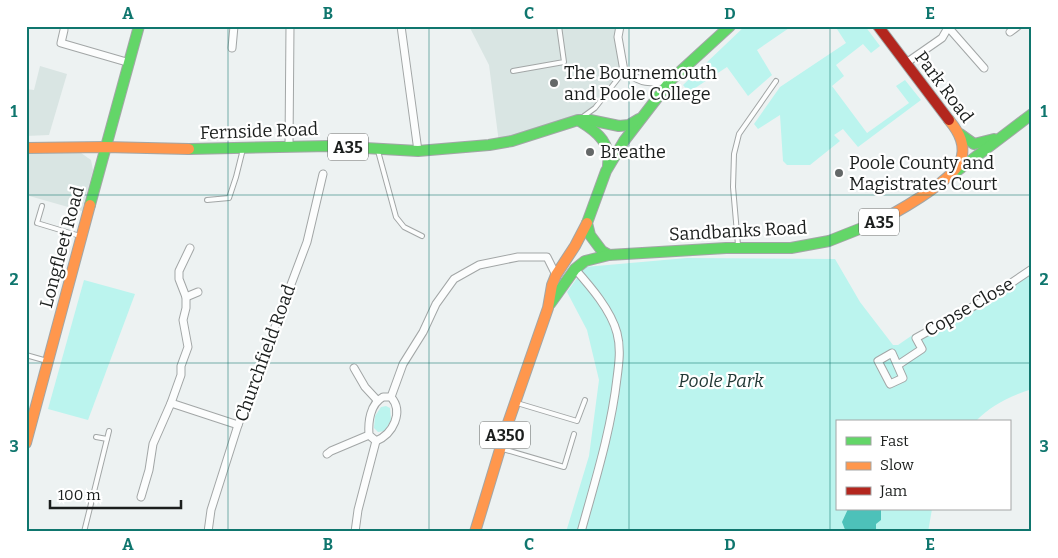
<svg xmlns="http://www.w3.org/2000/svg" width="1058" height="558" font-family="Bitter,serif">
<rect width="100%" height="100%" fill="#edf2f2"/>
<g fill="#d9e5e3">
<path d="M 469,26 L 620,26 L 624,71 L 595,108 L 578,120 L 499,143 L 489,65 Z"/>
<path d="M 40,66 L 67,74 L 49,135 L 26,136 L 26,89 L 34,90 Z"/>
<path d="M 26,153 L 81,153 L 91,160 L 93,170 L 82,211 L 26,195 Z"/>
</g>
<g fill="#bbf4ee">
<path d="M 745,26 L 792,26 L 757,50 L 772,75 L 748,96 L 727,67 L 689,92 L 683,85 Z"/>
<path d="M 835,26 L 865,26 L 880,46 L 871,53 L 863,44 L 836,65 L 844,76 L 832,86 L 867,133 L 909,103 L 896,86 L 905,80 L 921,100 L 858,147 L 843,129 L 834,135 L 840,141 L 810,165 L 787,165 L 783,161 L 780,115 L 758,129 L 754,124 L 780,87 L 846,43 Z"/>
<path d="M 687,258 L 835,259 L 860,302 L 893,345 L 898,345 L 914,334 L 916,338 L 1032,269 L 1032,389 C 1010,396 991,405 975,422 L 837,422 L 837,509 L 932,509 L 928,532 L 566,532 L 589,456 L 599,380 L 587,330 L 567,292 L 585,267 Z"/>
<path d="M 84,280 L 135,294 L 88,420 L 48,409 Z"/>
<path d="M 386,406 L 390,408 L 391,420 L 385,431 L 378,432 L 374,428 L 375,416 L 381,407 Z"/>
</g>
<path fill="#4dc1b9" d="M 848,509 L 881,509 L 881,520 L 876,524 L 876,532 L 846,532 L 842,522 Z"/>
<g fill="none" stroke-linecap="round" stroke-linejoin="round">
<g stroke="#a2a6a6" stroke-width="6">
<g id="lane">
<path d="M 513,71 L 564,62 L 559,26"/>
<path d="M 584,116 L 595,108 L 624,71"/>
<path d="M 378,151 L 396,217 L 404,227 L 422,236"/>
<path d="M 207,200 L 229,198 L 236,177 L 243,149"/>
<path d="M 42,206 L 37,223 L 80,236"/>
<path d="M 738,245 L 733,187 L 734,154 L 739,134 L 776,81"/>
<path d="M 26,355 L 47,361"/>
<path d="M 517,403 L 577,421 L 585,400"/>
<path d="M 96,437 L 107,439"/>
<path d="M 503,449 L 564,467 L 574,434"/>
<path d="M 84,532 L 109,431"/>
</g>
</g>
<g stroke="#a2a6a6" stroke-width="9">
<g id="street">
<path d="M 401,26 L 418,151"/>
<path d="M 620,26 L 618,37 L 624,71 C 644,84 648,83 671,80"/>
<path d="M 948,27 L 984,68"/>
<path d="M 64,30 L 61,43 L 130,63"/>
<path d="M 1010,32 L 1018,26"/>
<path d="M 232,48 L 234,26"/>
<path d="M 906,63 L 942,38 L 949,26"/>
<path d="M 289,146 L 290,26"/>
<path d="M 575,269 C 590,286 611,310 617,333 C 621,348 619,363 617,378 C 611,431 595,481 581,532"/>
<path d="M 186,297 L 198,292"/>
<path d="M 892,353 L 903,378 L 890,384 L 878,361 Z"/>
<path d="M 898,365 L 922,349 L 916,338 L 992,296 L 1032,269"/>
<path d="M 354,368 L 365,387 L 377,400"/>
<path d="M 383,397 L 391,397 C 404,412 393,434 376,441 L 369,435 C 368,422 370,404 383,397 Z"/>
<path d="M 391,397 L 403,364 L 423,332 L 436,304 L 454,279 L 479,265 L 518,257 L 547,257 L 556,275"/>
<path d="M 171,403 L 238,425"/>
<path d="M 327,454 L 331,451 L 369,435"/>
<path d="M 141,497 L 149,470 L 153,444 L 171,403 L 181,375 L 181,366 L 188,347 L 183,320 L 186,308 L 186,297 L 179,279 L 179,271 L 190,248"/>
<path d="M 208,532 L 211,510 L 238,425 L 307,242 L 323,174"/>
<path d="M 355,532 L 358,510 L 376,441"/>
</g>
</g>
<g stroke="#a2a6a6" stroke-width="12">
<g id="fast">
<path d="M 730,26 L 671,80 L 624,141 L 606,171 L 587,223 L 590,235 L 602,251 L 609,255 L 726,248 L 791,248 L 829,241 L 872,224"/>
<path d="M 581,122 C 599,133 611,144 608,166"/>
<path d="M 960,134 L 974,144 L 994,139"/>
<path d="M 189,149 L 330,146 L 418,151 L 489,145 L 512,141 L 578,120 L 590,120 L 619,126 L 629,125 L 639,119"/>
<path d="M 957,171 L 1032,114"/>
<path d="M 90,205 L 139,26"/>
<path d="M 550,304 L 575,269 L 585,261 L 609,255"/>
</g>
</g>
<g stroke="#a2a6a6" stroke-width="12">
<g id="slow">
<path d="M 26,148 L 105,147 L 189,149"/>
<path d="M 872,224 C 893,215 951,182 960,162 C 967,146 959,132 949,120"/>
<path d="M 26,443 L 90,205"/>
<path d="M 475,532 L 508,423 L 548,308 L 552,285 L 556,275 L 575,246 L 587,223"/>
</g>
</g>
<g stroke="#a2a6a6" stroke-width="12">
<path id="jam" d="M 878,26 L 949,120"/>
</g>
<use href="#lane" stroke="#fcfdfd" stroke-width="4"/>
<use href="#street" stroke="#fcfdfd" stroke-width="7"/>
<use href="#fast" stroke="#63d668" stroke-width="10"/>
<use href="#slow" stroke="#ff974d" stroke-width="10"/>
<use href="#jam" stroke="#b3261e" stroke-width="10"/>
</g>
<path fill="none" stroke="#0f766e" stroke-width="1" stroke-opacity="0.55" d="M 228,26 L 228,532M 429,26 L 429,532M 629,26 L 629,532M 830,26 L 830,532M 26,195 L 1032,195M 26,363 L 1032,363"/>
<g fill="#646868" stroke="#fff" stroke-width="2">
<circle cx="554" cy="83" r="5"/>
<circle cx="590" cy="152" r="5"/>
<circle cx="839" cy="173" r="5"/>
</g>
<g text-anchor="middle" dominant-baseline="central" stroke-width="4.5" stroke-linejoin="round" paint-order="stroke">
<g fill="#fff" stroke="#5f6261" stroke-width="1">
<rect x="328" y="133.5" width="40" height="27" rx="4"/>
<rect x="859" y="208.5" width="40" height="27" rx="4"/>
<rect x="480" y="421.5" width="50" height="27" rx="4"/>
</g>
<g font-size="16" font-weight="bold" fill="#1b1e1d">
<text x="348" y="147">A35</text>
<text x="879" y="222">A35</text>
<text x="505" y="435">A350</text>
</g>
<g font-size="18" fill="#1b1e1d" stroke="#fff" text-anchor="start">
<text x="564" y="73">The Bournemouth<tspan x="564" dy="21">and Poole College</tspan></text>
<text x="600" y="152">Breathe</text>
<text x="849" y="163">Poole County and<tspan x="849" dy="21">Magistrates Court</tspan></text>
</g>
<g font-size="18" fill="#1b1e1d" stroke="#fff">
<text transform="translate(944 87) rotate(53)">Park Road</text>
<text transform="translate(259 131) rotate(-2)">Fernside Road</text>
<text transform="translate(738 231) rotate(-3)">Sandbanks Road</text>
<text transform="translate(62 247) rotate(-75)">Longfleet Road</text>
<text transform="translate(969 307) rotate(-30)">Copse Close</text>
<text transform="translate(265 353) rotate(-70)">Churchfield Road</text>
</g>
<g font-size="18" font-style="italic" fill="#213835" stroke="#fff">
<text x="721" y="381">Poole Park</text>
</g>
</g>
<rect width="1058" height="558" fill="none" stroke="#ffffff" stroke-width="55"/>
<rect x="836" y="420" width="175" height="90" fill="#ffffff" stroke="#a4a5a5"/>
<rect x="846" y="437" width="25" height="8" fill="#63d668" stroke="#a4a5a5"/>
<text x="880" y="446" font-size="15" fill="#1b1e1d">Fast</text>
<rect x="846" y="462" width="25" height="8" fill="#ff974d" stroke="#a4a5a5"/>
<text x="880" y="470" font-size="15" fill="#1b1e1d">Slow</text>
<rect x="846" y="487" width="25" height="8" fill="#b3261e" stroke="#a4a5a5"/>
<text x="880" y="496" font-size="15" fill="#1b1e1d">Jam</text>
<path d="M50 500v8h131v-8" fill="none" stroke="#1b1e1d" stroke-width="2.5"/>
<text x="58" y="500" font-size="15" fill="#1b1e1d" stroke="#ffffff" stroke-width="4" paint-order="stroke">100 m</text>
<rect x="28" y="28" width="1002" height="502" fill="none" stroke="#0f766e" stroke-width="2"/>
<g font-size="16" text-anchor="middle" font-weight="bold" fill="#0f766e">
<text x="128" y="19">A</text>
<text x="328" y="19">B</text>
<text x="529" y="19">C</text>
<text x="730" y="19">D</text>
<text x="930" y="19">E</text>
<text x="14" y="117">1</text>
<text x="1044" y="117">1</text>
<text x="14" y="285">2</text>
<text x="1044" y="285">2</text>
<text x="14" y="452">3</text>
<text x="1044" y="452">3</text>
<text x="128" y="550">A</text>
<text x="328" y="550">B</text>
<text x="529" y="550">C</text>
<text x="730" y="550">D</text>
<text x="930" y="550">E</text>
</g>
</svg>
